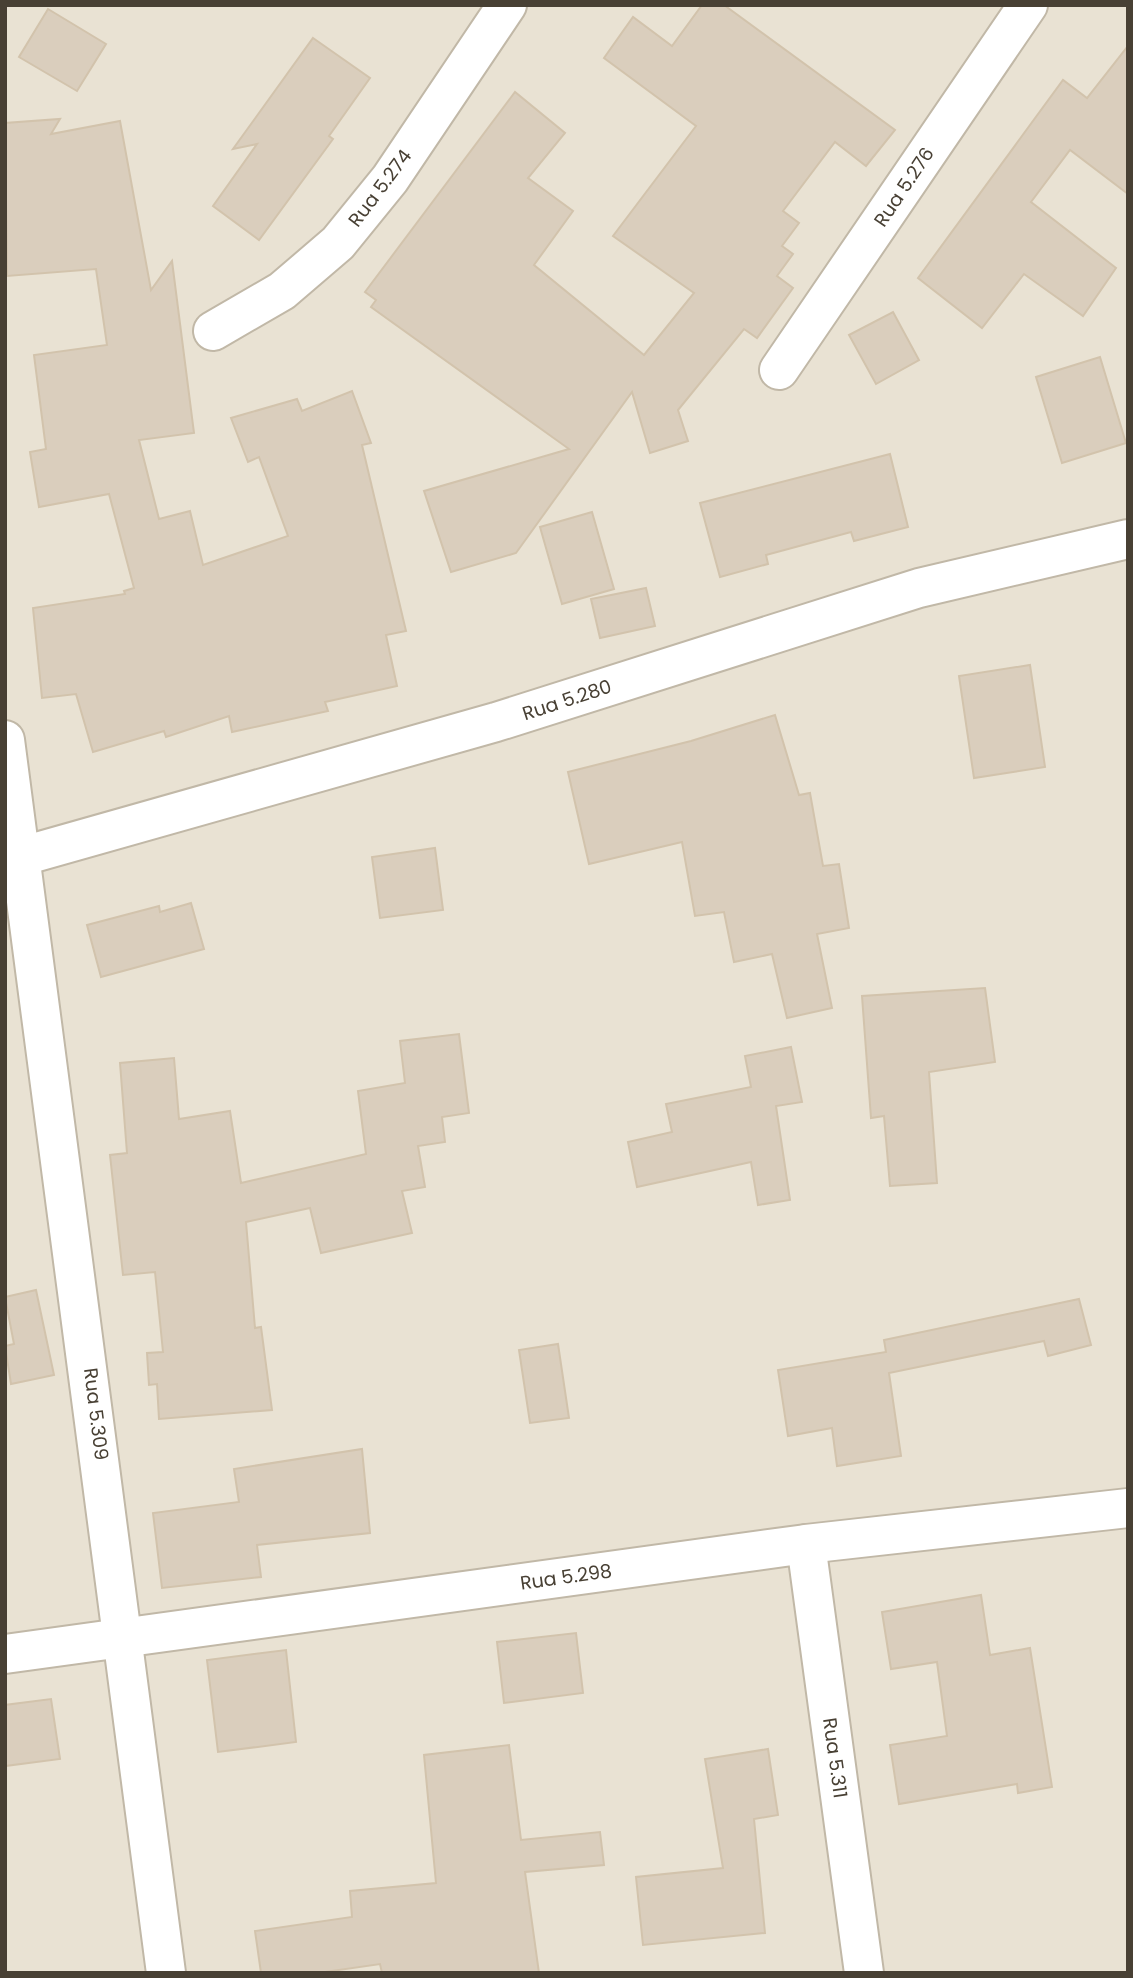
<svg xmlns="http://www.w3.org/2000/svg" width="1133" height="1978" font-family="Poppins,sans-serif">
<rect width="100%" height="100%" fill="#f4f0e5"/>
<rect fill="#e9e2d3" x="5" y="5" width="1123" height="1968"/>
<g fill="#dacebd" stroke="#d2c3ac" stroke-width="2">
<path d="M 702,5 L 724,5 L 895,130 L 866,166 L 835,142 L 783,211 L 799,223 L 782,246 L 793,254 L 777,276 L 793,288 L 757,338 L 744,329 L 678,410 L 688,441 L 650,453 L 632,392 L 516,553 L 451,572 L 424,491 L 569,449 L 371,307 L 376,300 L 365,292 L 515,92 L 565,133 L 528,178 L 573,211 L 534,265 L 644,355 L 694,293 L 613,236 L 696,126 L 604,58 L 633,17 L 672,46 Z"/>
<path d="M 48,9 L 106,44 L 77,91 L 19,57 Z"/>
<path d="M 313,38 L 370,78 L 329,136 L 333,139 L 259,240 L 213,206 L 257,144 L 233,149 Z"/>
<path d="M 1128,46 L 1128,194 L 1070,150 L 1031,202 L 1116,268 L 1083,316 L 1024,274 L 982,328 L 918,278 L 1063,80 L 1087,98 Z"/>
<path d="M 60,119 L 51,134 L 120,121 L 151,290 L 172,261 L 194,433 L 139,440 L 159,519 L 190,511 L 203,565 L 288,536 L 259,457 L 248,462 L 231,418 L 297,399 L 302,411 L 352,391 L 371,443 L 362,445 L 406,631 L 386,635 L 397,686 L 325,702 L 328,711 L 232,732 L 229,716 L 166,737 L 164,731 L 93,752 L 76,694 L 42,698 L 33,608 L 125,594 L 124,591 L 134,588 L 109,494 L 39,507 L 30,452 L 46,449 L 34,355 L 107,345 L 96,269 L 7,276 L 5,123 Z"/>
<path d="M 893,312 L 919,360 L 876,384 L 849,335 Z"/>
<path d="M 1100,357 L 1126,443 L 1062,463 L 1036,377 Z"/>
<path d="M 890,454 L 908,527 L 854,541 L 851,532 L 766,555 L 768,564 L 720,577 L 700,503 Z"/>
<path d="M 592,512 L 614,589 L 562,604 L 540,527 Z"/>
<path d="M 646,588 L 655,626 L 600,638 L 591,599 Z"/>
<path d="M 1030,665 L 1045,767 L 974,778 L 959,676 Z"/>
<path d="M 775,715 L 799,795 L 810,793 L 823,866 L 839,864 L 849,928 L 817,934 L 832,1008 L 787,1018 L 772,954 L 734,962 L 724,912 L 695,916 L 682,842 L 589,864 L 568,772 L 691,741 Z"/>
<path d="M 435,848 L 443,910 L 380,918 L 372,857 Z"/>
<path d="M 191,903 L 204,949 L 101,977 L 87,925 L 159,906 L 160,912 Z"/>
<path d="M 985,988 L 995,1062 L 929,1072 L 937,1183 L 890,1186 L 884,1116 L 871,1118 L 862,996 Z"/>
<path d="M 459,1034 L 469,1113 L 442,1117 L 445,1142 L 418,1146 L 425,1187 L 402,1191 L 412,1233 L 321,1253 L 310,1208 L 246,1222 L 255,1328 L 261,1327 L 272,1410 L 159,1419 L 157,1384 L 149,1385 L 147,1353 L 163,1352 L 155,1272 L 123,1275 L 110,1155 L 127,1153 L 120,1063 L 174,1058 L 179,1119 L 230,1111 L 241,1183 L 366,1154 L 358,1091 L 405,1083 L 400,1041 Z"/>
<path d="M 791,1047 L 802,1102 L 776,1106 L 790,1200 L 758,1205 L 751,1162 L 637,1187 L 628,1142 L 672,1132 L 666,1104 L 751,1087 L 745,1056 Z"/>
<path d="M 36,1290 L 54,1375 L 11,1384 L 5,1346 L 14,1344 L 5,1297 Z"/>
<path d="M 1079,1299 L 1091,1345 L 1048,1356 L 1044,1341 L 889,1373 L 901,1456 L 837,1466 L 832,1428 L 788,1436 L 778,1370 L 886,1352 L 884,1340 Z"/>
<path d="M 558,1344 L 569,1418 L 530,1423 L 519,1350 Z"/>
<path d="M 362,1449 L 370,1533 L 257,1545 L 261,1577 L 162,1588 L 153,1513 L 239,1502 L 234,1469 Z"/>
<path d="M 981,1595 L 990,1655 L 1030,1648 L 1052,1787 L 1018,1793 L 1017,1784 L 899,1804 L 890,1745 L 947,1736 L 937,1662 L 891,1669 L 882,1612 Z"/>
<path d="M 576,1633 L 583,1693 L 504,1703 L 497,1642 Z"/>
<path d="M 286,1650 L 296,1742 L 218,1752 L 207,1660 Z"/>
<path d="M 51,1699 L 60,1759 L 5,1766 L 5,1705 Z"/>
<path d="M 509,1745 L 521,1840 L 600,1832 L 604,1865 L 525,1872 L 539,1973 L 382,1973 L 380,1964 L 318,1973 L 261,1973 L 255,1931 L 352,1917 L 350,1891 L 436,1883 L 424,1755 Z"/>
<path d="M 768,1749 L 778,1815 L 754,1819 L 765,1933 L 643,1945 L 636,1877 L 723,1868 L 705,1759 Z"/>
</g>
<g fill="none" stroke-linecap="round" stroke-linejoin="round">
<g stroke="#c1b8a7" stroke-width="42">
<g id="minor">
<path d="M 213,331 L 282,291 L 338,243 L 390,179 L 507,5"/>
<path d="M 779,370 L 1028,5"/>
<path d="M 5,740 L 166,1973"/>
<path d="M 5,861 L 496,722 L 919,588 L 1128,539"/>
<path d="M 806,1544 L 864,1973"/>
<path d="M 5,1654 L 806,1544 L 1128,1508"/>
</g>
</g>
<use href="#minor" stroke="#fff" stroke-width="38"/>
</g>
<g text-anchor="middle" dominant-baseline="central" stroke-width="6" stroke-linejoin="round" paint-order="stroke">
<g font-size="19" fill="#484034" stroke="#fff">
<text transform="translate(904 187) rotate(-56)">Rua 5.276</text>
<text transform="translate(380 188) rotate(-53)">Rua 5.274</text>
<text transform="translate(567 700) rotate(-18)">Rua 5.280</text>
<text transform="translate(96 1414) rotate(83)">Rua 5.309</text>
<text transform="translate(566 1577) rotate(-8)">Rua 5.298</text>
<text transform="translate(835 1758) rotate(82)">Rua 5.311</text>
</g>
</g>
<rect width="1133" height="1978" fill="none" stroke="#484034" stroke-width="14"/>
</svg>
